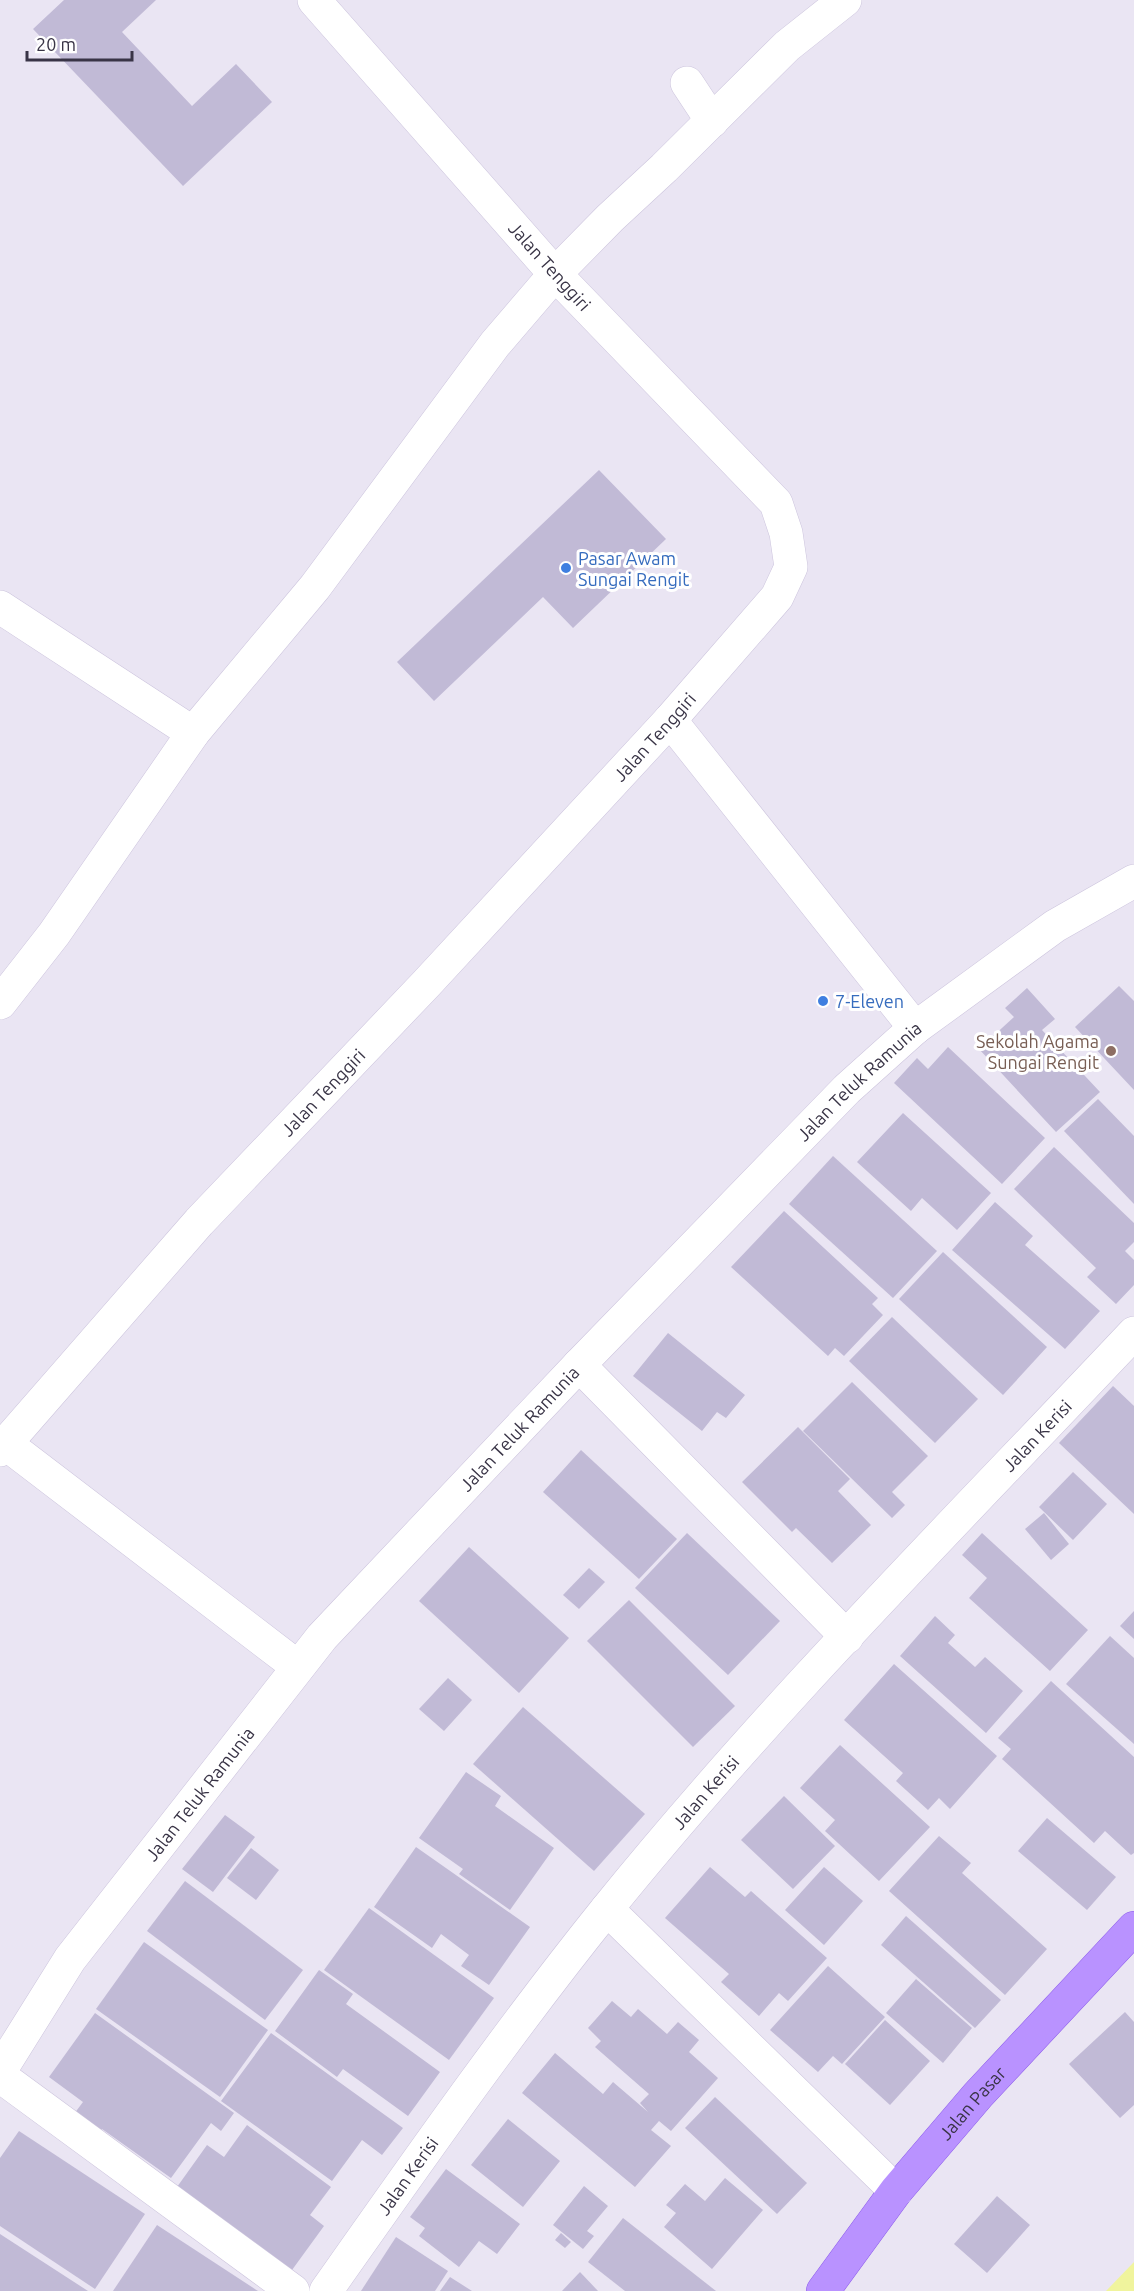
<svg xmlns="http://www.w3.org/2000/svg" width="1134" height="2291" font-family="Ubuntu,sans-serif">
<rect width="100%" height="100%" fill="#eae5f3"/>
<path fill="#f0f49d" d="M 1134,2262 L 1134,2291 L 1106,2291 Z"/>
<g fill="#c1bad6">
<path d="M 64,0 L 156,0 L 122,32 L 192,106 L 236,64 L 272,102 L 183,186 L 33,29 Z"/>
<path d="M 599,470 L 666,539 L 573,628 L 543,597 L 434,701 L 397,662 Z"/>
<path d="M 1119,986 L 1134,1001 L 1134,1090 L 1075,1027 Z"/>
<path d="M 1027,988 L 1055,1019 L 1042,1030 L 1100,1092 L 1056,1132 L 979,1049 L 1014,1017 L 1005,1008 Z"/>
<path d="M 948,1047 L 1045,1138 L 1002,1184 L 894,1083 L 917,1058 L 928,1069 Z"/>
<path d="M 1098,1099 L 1134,1136 L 1134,1204 L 1064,1131 Z"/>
<path d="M 903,1113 L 991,1193 L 957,1230 L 922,1198 L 911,1211 L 857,1162 Z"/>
<path d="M 1054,1147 L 1134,1223 L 1134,1242 L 1125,1251 L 1134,1260 L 1134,1285 L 1116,1304 L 1087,1277 L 1096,1268 L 1014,1189 Z"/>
<path d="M 833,1156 L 937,1251 L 893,1298 L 789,1204 Z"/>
<path d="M 995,1202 L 1033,1236 L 1025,1245 L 1100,1311 L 1065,1349 L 952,1250 Z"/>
<path d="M 784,1211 L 878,1298 L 872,1304 L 883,1315 L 844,1356 L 835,1348 L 828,1356 L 731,1267 Z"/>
<path d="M 943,1252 L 1047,1347 L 1003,1395 L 899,1299 Z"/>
<path d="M 892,1317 L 978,1399 L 935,1443 L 849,1361 Z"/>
<path d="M 668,1333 L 745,1395 L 726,1418 L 717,1412 L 702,1431 L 633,1376 Z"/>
<path d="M 852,1382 L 928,1456 L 892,1492 L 905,1505 L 892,1518 L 803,1431 Z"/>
<path d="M 1113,1386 L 1134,1406 L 1134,1514 L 1059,1443 Z"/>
<path d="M 798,1427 L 850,1479 L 838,1491 L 871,1525 L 832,1563 L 796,1528 L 792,1532 L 742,1482 Z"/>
<path d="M 581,1450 L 677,1539 L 639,1579 L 543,1492 Z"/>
<path d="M 1073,1472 L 1107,1504 L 1073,1540 L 1039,1507 Z"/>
<path d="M 1044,1513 L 1069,1544 L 1051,1560 L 1025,1529 Z"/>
<path d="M 687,1533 L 780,1621 L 728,1675 L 635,1588 Z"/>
<path d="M 982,1533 L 1088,1630 L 1050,1671 L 969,1598 L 987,1578 L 962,1555 Z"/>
<path d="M 469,1547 L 569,1638 L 519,1693 L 419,1601 Z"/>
<path d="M 589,1568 L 605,1582 L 579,1609 L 563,1595 Z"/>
<path d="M 629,1600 L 735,1706 L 693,1747 L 587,1641 Z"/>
<path d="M 1134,1611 L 1134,1639 L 1120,1626 Z"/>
<path d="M 935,1616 L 955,1635 L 948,1643 L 975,1667 L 985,1657 L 1023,1691 L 986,1733 L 900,1656 Z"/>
<path d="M 1110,1636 L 1134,1658 L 1134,1744 L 1066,1684 Z"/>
<path d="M 894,1664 L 997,1756 L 950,1809 L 939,1798 L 928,1810 L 896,1781 L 903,1773 L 844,1720 Z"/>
<path d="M 448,1678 L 472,1700 L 444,1731 L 419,1709 Z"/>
<path d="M 1051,1681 L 1134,1757 L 1134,1853 L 1131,1855 L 1105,1831 L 1094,1843 L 1002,1759 L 1011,1749 L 998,1738 Z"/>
<path d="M 523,1707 L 645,1814 L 594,1871 L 473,1764 Z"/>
<path d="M 840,1745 L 930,1827 L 879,1881 L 825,1831 L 835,1820 L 800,1788 Z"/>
<path d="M 466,1772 L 501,1796 L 495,1806 L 554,1848 L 510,1910 L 459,1874 L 463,1869 L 419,1838 Z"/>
<path d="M 784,1796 L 835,1846 L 793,1889 L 741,1840 Z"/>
<path d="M 225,1815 L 255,1837 L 213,1892 L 182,1869 Z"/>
<path d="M 1047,1818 L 1116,1877 L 1087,1910 L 1018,1851 Z"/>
<path d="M 939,1836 L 971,1863 L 962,1873 L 1047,1949 L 1005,1995 L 889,1891 Z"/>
<path d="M 416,1847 L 530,1927 L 489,1985 L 461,1966 L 469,1955 L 441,1934 L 432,1948 L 374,1907 Z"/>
<path d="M 251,1848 L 279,1870 L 256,1900 L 227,1878 Z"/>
<path d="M 710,1867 L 745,1897 L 751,1891 L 827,1958 L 788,2001 L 779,1993 L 759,2016 L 721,1982 L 729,1974 L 665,1918 Z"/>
<path d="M 824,1867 L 863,1901 L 824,1945 L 785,1910 Z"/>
<path d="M 185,1881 L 303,1970 L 265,2020 L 147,1931 Z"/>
<path d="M 369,1908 L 494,1998 L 449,2060 L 324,1970 Z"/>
<path d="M 906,1916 L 1001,2000 L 975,2028 L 881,1945 Z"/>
<path d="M 144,1942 L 268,2030 L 220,2097 L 96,2009 Z"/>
<path d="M 828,1966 L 885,2017 L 842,2064 L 833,2056 L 818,2072 L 770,2030 Z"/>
<path d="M 319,1970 L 353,1994 L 346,2004 L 440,2072 L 408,2116 L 343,2069 L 337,2077 L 275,2031 Z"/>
<path d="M 916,1979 L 972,2028 L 943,2063 L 886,2013 Z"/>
<path d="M 612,2001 L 631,2017 L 638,2009 L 667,2034 L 678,2022 L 699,2040 L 689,2052 L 718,2078 L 671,2131 L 659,2121 L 651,2130 L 671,2146 L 635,2187 L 522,2093 L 555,2053 L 603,2094 L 613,2082 L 648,2112 L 640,2103 L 649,2094 L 595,2047 L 601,2041 L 588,2028 Z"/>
<path d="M 1125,2012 L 1134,2022 L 1134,2105 L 1120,2118 L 1069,2064 Z"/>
<path d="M 95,2013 L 234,2113 L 221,2131 L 211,2123 L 171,2178 L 102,2129 L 96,2136 L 71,2118 L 83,2102 L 49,2077 Z"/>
<path d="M 885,2020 L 930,2061 L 890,2105 L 845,2064 Z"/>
<path d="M 271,2033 L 403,2128 L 382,2155 L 362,2140 L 332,2181 L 221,2101 Z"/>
<path d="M 715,2097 L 807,2183 L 777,2214 L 685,2128 Z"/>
<path d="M 508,2119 L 560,2161 L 523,2207 L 471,2165 Z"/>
<path d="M 247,2125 L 331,2187 L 310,2215 L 324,2226 L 292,2270 L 177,2187 L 207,2145 L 224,2157 Z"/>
<path d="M 19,2131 L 145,2214 L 95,2289 L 0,2226 L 0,2158 Z"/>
<path d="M 446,2169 L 520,2224 L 497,2254 L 479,2241 L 459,2267 L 419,2236 L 425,2228 L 410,2217 Z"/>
<path d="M 725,2178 L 763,2210 L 712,2269 L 664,2227 L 676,2213 L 666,2205 L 685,2184 L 705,2201 Z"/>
<path d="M 584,2186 L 608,2206 L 587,2231 L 594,2236 L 583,2249 L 553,2225 Z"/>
<path d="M 997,2196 L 1030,2225 L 987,2273 L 954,2244 Z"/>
<path d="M 623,2218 L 716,2291 L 625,2291 L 588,2262 Z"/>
<path d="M 157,2225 L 258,2291 L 113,2291 Z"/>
<path d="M 561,2233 L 571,2242 L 565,2248 L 555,2240 Z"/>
<path d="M 0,2234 L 88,2291 L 0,2291 Z"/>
<path d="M 396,2237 L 448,2271 L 435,2291 L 361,2291 Z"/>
<path d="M 580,2272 L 598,2291 L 562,2291 Z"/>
<path d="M 450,2277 L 472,2291 L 440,2291 Z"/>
</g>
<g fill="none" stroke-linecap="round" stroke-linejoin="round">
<g stroke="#ccc4dd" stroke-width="34">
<g id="minor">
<path d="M 687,83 L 712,121"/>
<path d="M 0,607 L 193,733"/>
<path d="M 670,720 L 915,1028"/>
<path d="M 0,1003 L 54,934 L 193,733 L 315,587 L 495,344 L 555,274 L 610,218 L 664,168 L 787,46 L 845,0"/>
<path d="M 579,1365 L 847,1637"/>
<path d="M 5,1443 L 298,1667"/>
<path id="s1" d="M 0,1450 L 199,1222 L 426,984 L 670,720 L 777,597 L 791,567 L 786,533 L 776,503 L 555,274 L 314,0"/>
<path d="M 607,1909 L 896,2191"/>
<path id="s2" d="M 0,2071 L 70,1959 L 322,1637 L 579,1365 L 847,1089 L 915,1028 L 1055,926 L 1134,881"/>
<path d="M 0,2076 L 293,2291"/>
<path id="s3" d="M 326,2291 C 417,2162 507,2033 606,1910 C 770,1707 956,1522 1134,1333"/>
</g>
</g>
<g stroke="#8c5cea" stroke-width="34">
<g id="major">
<path id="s4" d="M 823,2291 L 896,2191 L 978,2095 L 1134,1928"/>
</g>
</g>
<use href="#minor" stroke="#fff" stroke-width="33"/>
<use href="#major" stroke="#b992ff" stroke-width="33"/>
</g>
<g fill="#3f7fe0" stroke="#fff" stroke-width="2">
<circle cx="566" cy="568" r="6"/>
<circle cx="823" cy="1001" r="6"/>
</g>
<circle fill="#8d6e63" stroke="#fff" stroke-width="2" cx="1111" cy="1051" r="6"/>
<g text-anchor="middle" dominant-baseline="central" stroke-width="6" stroke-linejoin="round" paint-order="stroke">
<g font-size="18" fill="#393446" stroke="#fff">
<text transform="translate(550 266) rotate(48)">Jalan Tenggiri</text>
<text stroke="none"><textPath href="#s1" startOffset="968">Jalan Tenggiri</textPath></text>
<text stroke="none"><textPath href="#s2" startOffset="1314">Jalan Teluk Ramunia</textPath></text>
<text stroke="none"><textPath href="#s1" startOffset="482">Jalan Tenggiri</textPath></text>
<text stroke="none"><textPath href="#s2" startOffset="828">Jalan Teluk Ramunia</textPath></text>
<text stroke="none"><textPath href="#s3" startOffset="1114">Jalan Kerisi</textPath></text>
<text stroke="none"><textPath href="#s3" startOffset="627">Jalan Kerisi</textPath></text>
<text stroke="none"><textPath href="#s2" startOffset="342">Jalan Teluk Ramunia</textPath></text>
<text stroke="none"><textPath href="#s4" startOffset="240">Jalan Pasar</textPath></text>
<text stroke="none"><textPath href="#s3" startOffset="141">Jalan Kerisi</textPath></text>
</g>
<g font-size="18" fill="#366cbe" stroke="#fff" text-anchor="start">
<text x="578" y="558">Pasar Awam<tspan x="578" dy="21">Sungai Rengit</tspan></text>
<text x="835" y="1001">7-Eleven</text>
</g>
<g font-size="18" fill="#785e54" stroke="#fff" text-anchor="end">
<text x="1099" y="1041">Sekolah Agama<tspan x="1099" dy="21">Sungai Rengit</tspan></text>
</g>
</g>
<path d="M27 51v9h105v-9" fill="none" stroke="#393446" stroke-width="3"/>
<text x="36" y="51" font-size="18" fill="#393446" stroke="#ffffff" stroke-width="4.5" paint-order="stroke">20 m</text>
</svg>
